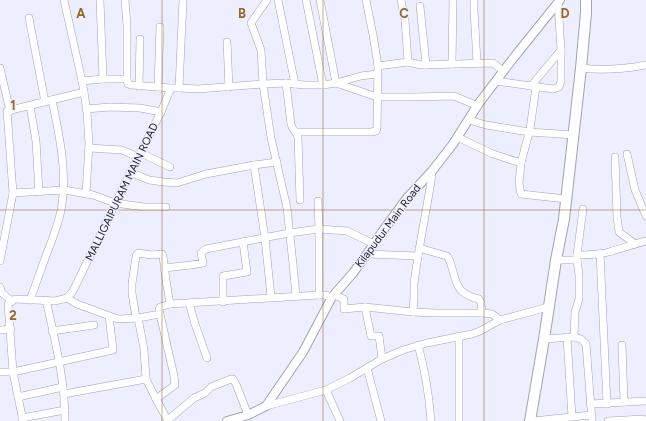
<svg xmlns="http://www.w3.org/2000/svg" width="646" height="421" font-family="Figtree,sans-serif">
<rect width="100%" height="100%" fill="#edeeff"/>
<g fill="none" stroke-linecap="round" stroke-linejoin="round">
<g stroke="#a2a3b3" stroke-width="8">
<g id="minor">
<path d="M 64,0 L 82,81"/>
<path d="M 100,0 L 103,79"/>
<path d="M 125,0 L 127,25 L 127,79"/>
<path d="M 278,0 L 295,84"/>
<path d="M 306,0 L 323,85"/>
<path d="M 320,0 L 336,83 L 377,97 L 414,97 L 454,96 L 478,106"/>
<path d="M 401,0 L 405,20 L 408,62"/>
<path d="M 474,0 L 474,10 L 477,63"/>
<path d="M 420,6 L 426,65"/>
<path d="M 29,18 L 45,102"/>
<path d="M 227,42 L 229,87"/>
<path d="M 452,64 L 453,0"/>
<path d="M 378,66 L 408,62 L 421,65 L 493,63 L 503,71"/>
<path d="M 0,68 L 10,111"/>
<path d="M 581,68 C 603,71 624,69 646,65"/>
<path d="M 496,81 L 553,89 L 559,87 L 561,81 L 561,50 L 558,3"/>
<path d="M 286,83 L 291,124 C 292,130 297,132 298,137 L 300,200"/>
<path d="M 139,86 L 140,39"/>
<path d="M 531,86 L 561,50"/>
<path d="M 158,87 L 160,27"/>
<path d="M 179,88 L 183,0"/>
<path d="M 84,92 L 87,112 L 89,144 L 86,194"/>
<path d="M 30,106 L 36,141 L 39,192"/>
<path d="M 86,109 L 110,107 L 140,108 L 161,112"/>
<path d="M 469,120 L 486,125 L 529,132 L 574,135"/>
<path d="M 296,132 L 371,132 L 376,131 L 377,129 L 378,66 L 373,35 L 366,0"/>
<path d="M 457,137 L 493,154 L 521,163 L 519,184 L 521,194 L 566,199"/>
<path d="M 89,148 L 122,150 L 138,157"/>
<path d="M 141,153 L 170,167"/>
<path d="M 627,154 L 635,190 L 646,216"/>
<path d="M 615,157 L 617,217 L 619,232 L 635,244"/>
<path d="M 521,163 L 530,129 L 536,87"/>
<path d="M 432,171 L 431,182 L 418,256 L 414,283 L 414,297 L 413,312 L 436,313 L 482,313 L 492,314 L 500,320"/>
<path d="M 130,172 L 149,180 L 164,182 L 177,183 L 206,174 L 254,165"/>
<path d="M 13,193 L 64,190 L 93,195 L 115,203 L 144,207 L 166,207"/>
<path d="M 318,201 L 319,229 L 319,295"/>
<path d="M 419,248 L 447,256 C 450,260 451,263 452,268 C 457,286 458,294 479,299 L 481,303 L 482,313"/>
<path d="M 367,254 L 418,256"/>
<path d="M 600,254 L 607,404"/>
<path d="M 577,255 L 583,209"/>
<path d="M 556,260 L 577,260 L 577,255 C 588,255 601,255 612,251 C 623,248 634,244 646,241"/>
<path d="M 0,261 L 13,193 L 7,111 L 84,92 L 82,81 L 103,79 L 127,79 L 128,84 L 131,85 L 171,88"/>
<path d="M 164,268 L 191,265 L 203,263 L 201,253 L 203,251 L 206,249 L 289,233 L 319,229 L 347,231 L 374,244"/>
<path d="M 0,287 L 2,293 L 12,301"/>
<path d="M 334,295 L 344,299 L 344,309 L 365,307 L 413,312"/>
<path d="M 296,296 L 293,264 L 287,208 L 271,138 L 263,84 L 286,83 L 304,85 L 323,85 L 336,83 L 361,76 L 377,74"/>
<path d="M 271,297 L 265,238 L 254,165 L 277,162"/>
<path d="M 67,298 L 77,304 L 118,319 L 138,318 L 144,349 L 146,379 L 156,399 L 168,421"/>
<path d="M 30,300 C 36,284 41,269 47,253 C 53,237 60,221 62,204 C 67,169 59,134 52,100"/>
<path d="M 46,300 C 55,340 65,380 65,421"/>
<path d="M 223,302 L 223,276 L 247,272 L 243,242"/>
<path d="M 189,303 L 195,324 L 207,358"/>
<path d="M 365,307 L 371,336 L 379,336 L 382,359"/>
<path d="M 160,314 L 159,310 L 160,307 L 170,304 L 319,295 L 324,295 L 332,297"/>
<path d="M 136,318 L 132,293 L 132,284 L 136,256 L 138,253 L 151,255 L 162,254 L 163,256 L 166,280 L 170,304"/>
<path d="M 138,318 L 160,314 L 174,376 L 175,385 L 156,399"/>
<path d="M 0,330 L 11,329"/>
<path d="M 52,331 L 94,325"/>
<path d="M 459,336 L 459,421"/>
<path d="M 567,337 L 572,417"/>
<path d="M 574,337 L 581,339 L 586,344 L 592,421"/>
<path d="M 544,339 L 574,337 L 575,312 L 579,299 L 579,275 L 577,260"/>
<path d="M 418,345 C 425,370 429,395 431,421"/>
<path d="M 622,345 L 624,402"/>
<path d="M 367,368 L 381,421"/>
<path d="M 0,372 L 13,372 L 113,350 L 109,316"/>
<path d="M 326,390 L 340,421"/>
<path d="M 64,394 L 146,379"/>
<path d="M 18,397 L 63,387"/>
<path d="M 590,404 L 645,401"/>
<path d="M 266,406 L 326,390 L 350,378 L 382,359 L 403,350 L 427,343 L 472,334 L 480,331 L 500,320 L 548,307"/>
<path d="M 22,418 L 65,410"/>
<path d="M 168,420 L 194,398 L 205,393 L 211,387 L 231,379 L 233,379 L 236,384 L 248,415"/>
<path d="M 23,421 L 13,372 L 8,304 L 15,299 L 55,301 L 67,298 L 73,291 L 135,163 L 161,112 L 171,88 L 179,88 L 198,89 L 263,84 L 261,50 L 251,23 L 267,0"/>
<path d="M 533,421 L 591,415"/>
<path d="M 608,421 L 643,419"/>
</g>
</g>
<g stroke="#a2a3b3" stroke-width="10">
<path id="tertiary" d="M 227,421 L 248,415 L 266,406 L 303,352 L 332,297 L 353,273 L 367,254 L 382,232 L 407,198 L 432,171 L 453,144 L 479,103 L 515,56 L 560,0"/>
</g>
<g stroke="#a2a3b3" stroke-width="12">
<path id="secondary" d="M 530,421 L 544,339 L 556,260 L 564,219 L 581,68 L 586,13 L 586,0"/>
</g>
<use href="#minor" stroke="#fff" stroke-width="7"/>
<use href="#tertiary" stroke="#fff" stroke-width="8"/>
<use href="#secondary" stroke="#fff" stroke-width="10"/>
</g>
<path fill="none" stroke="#9a681d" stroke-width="1" stroke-opacity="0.55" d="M 162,0 L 162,421M 323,0 L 323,421M 484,0 L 484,421M 0,210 L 646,210"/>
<g text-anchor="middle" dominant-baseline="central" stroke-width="3" stroke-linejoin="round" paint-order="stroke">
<g font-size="11" fill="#24242a" stroke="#edeeff">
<text transform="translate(122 192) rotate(-64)">MALLIGAIPURAM MAIN ROAD</text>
<text transform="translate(388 226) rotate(-53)">Kilapudur Main Road</text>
</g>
</g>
<g font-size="13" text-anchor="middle" font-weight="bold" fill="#9a681d" stroke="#edeeff" stroke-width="3" stroke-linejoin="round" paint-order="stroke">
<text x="81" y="18">A</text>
<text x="242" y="18">B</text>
<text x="404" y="18">C</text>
<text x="565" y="18">D</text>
<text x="13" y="110">1</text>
<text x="13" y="320">2</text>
</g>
</svg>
